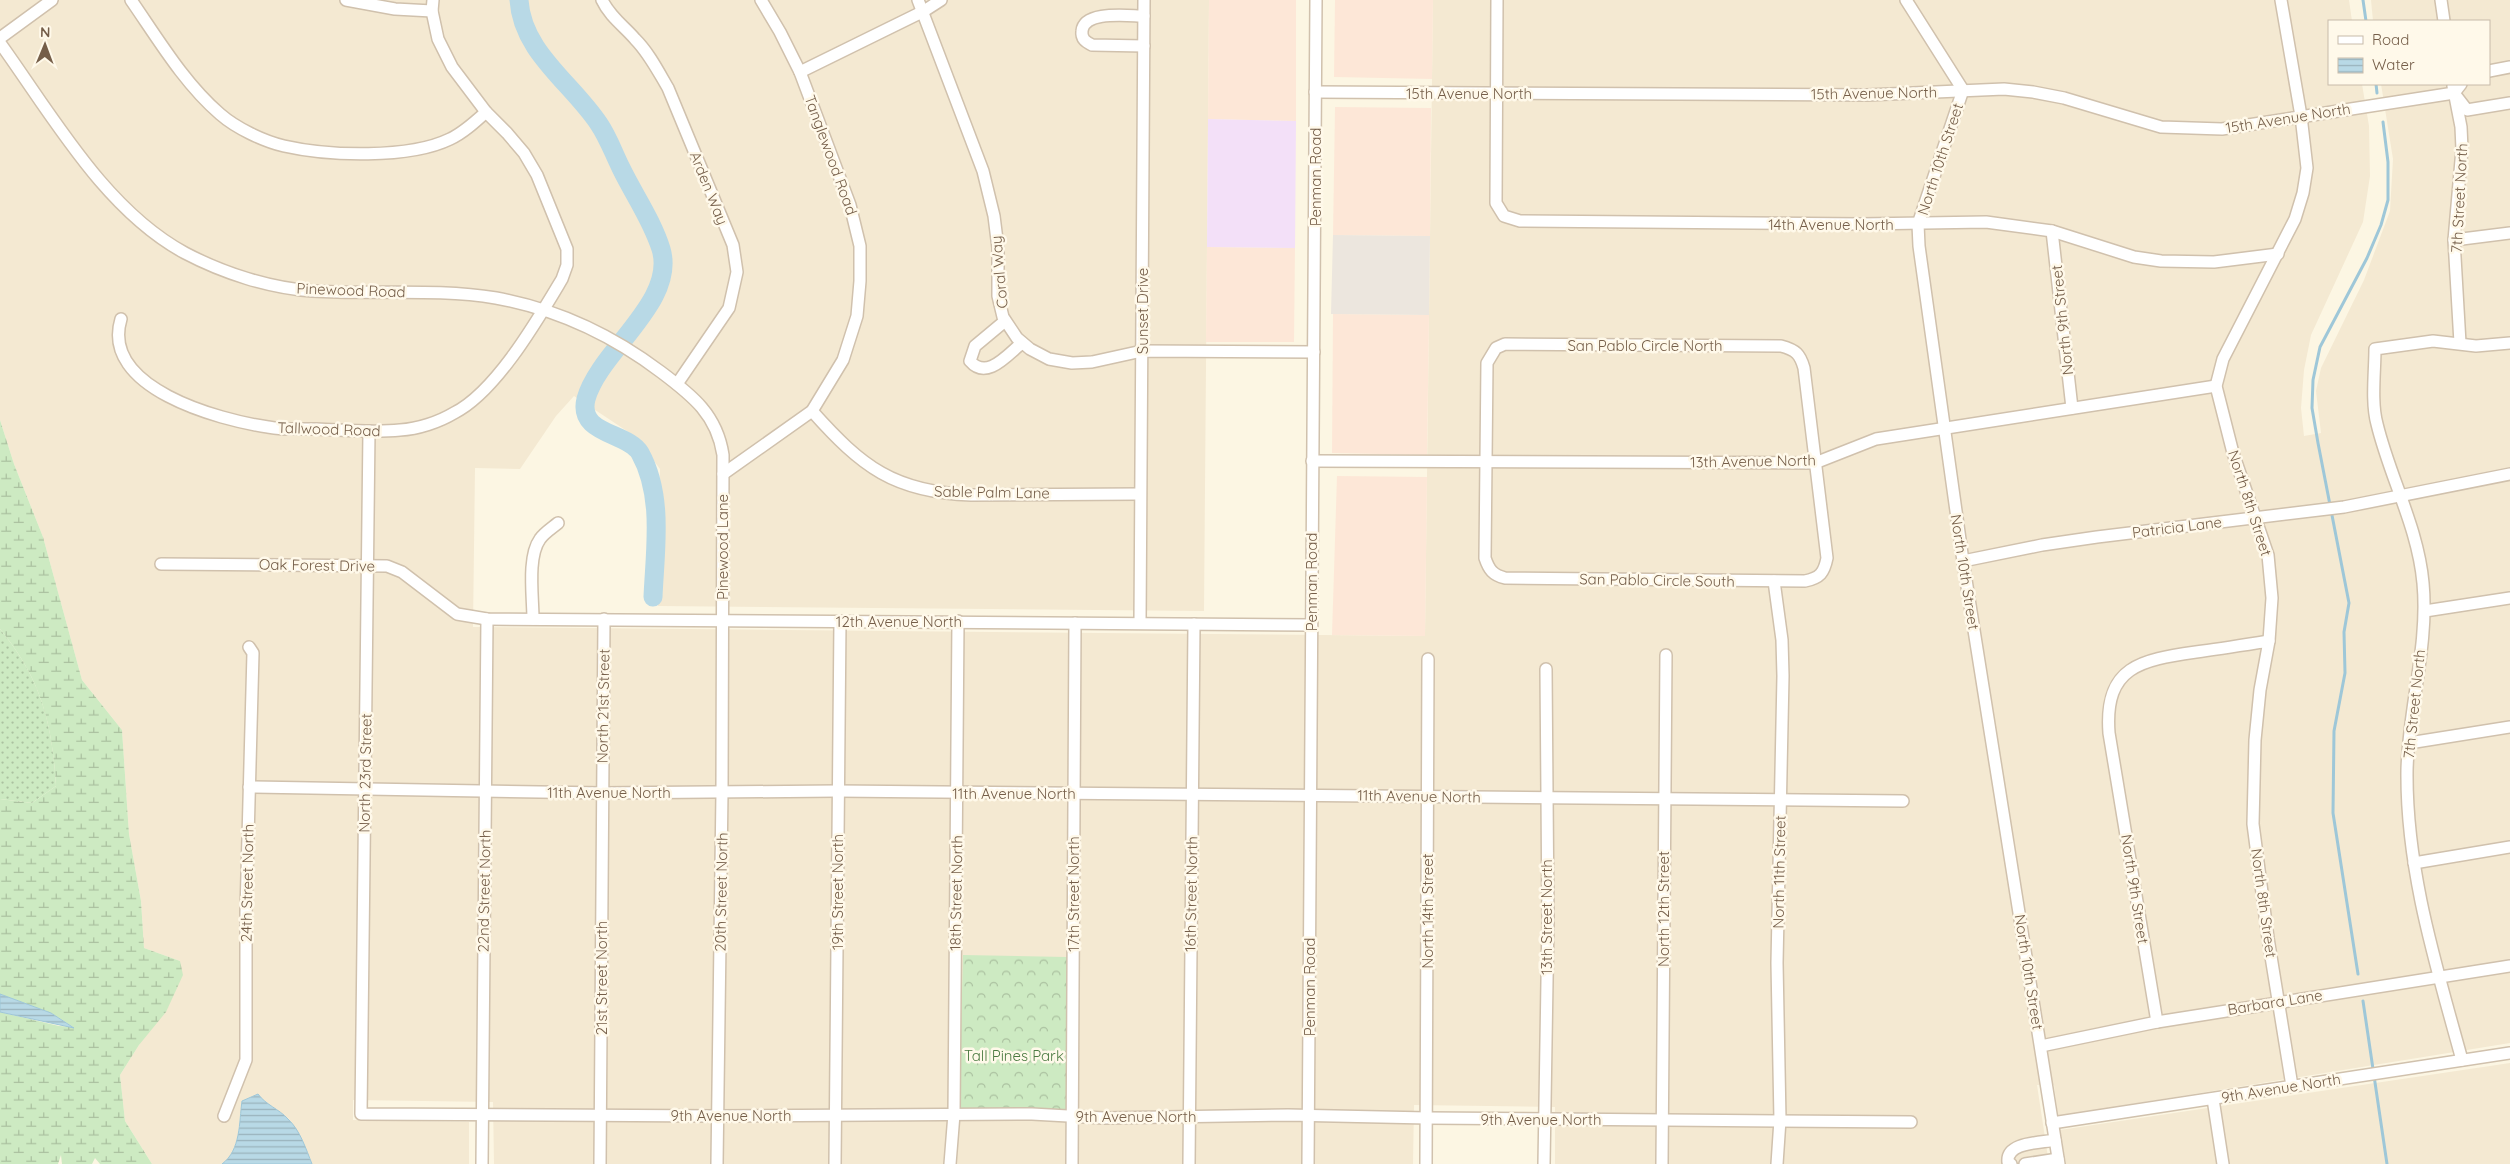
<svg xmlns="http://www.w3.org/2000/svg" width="2510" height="1164" font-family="Quicksand,sans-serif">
<defs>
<pattern id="grass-dots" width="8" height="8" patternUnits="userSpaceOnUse" patternTransform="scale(1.25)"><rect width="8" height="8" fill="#cdeac2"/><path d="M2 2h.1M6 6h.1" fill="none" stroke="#abc1a0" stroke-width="1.8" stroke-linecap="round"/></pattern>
<pattern id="forest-crowns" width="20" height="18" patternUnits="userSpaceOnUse" patternTransform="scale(1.25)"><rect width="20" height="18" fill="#cdeac2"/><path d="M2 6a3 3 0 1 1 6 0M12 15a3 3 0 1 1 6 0" fill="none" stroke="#abc1a0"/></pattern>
<pattern id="wetland-marsh" width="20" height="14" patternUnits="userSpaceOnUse" patternTransform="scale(1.25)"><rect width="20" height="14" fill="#cdeac2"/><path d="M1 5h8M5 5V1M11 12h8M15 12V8" fill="none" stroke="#abc1a0"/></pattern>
<pattern id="water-rules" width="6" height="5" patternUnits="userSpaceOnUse" patternTransform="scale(1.25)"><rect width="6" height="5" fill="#b8d9e6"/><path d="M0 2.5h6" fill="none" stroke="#9ab3bc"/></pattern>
</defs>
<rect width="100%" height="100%" fill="#fcf6e3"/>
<g fill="#f4e9d2">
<path d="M 0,0 L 1209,0 L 1204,611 L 658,606 L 660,469 L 636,437 L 574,396 L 556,416 L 520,469 L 475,468 L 473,627 L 1425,636 L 1433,0 L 2349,0 L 2352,21 L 2329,21 L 2329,84 L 2362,84 L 2369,126 L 2370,176 L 2363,222 L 2311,335 L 2304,370 L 2301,408 L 2304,436 L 2321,433 L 2316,391 L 2321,368 L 2364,280 L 2390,211 L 2393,159 L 2381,84 L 2489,84 L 2489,21 L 2373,21 L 2371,0 L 2510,0 L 2510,1043 L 2058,1116 L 2054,1085 L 2037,1085 L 2049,1164 L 1555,1164 L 1555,1107 L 1414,1105 L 1413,1164 L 494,1164 L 493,1102 L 353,1100 L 353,1120 L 469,1122 L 469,1164 L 312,1164 L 303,1142 L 289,1119 L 264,1101 L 242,1101 L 237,1142 L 229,1159 L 222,1164 L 152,1164 L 125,1121 L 120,1075 L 139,1045 L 180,961 L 144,948 L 141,901 L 129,834 L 122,730 L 82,680 L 43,537 L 14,464 L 0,420 Z"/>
<path d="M 2510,1063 L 2510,1164 L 2066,1164 L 2060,1130 Z"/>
</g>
<g fill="#fde7d7">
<path d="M 1209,0 L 1296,0 L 1296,121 L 1208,119 Z"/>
<path d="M 1335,0 L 1433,0 L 1432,79 L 1334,77 Z"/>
<path d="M 1335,107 L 1431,108 L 1430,236 L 1333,235 Z"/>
<path d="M 1207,247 L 1295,248 L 1294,342 L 1206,342 Z"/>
<path d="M 1333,314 L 1429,315 L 1427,455 L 1332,453 Z"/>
<path d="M 1337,476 L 1427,477 L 1425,636 L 1332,635 Z"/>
</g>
<path fill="#ece6de" d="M 1333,235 L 1430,236 L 1429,315 L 1331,314 Z"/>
<path fill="#f3e0f8" d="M 1208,119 L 1296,121 L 1295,248 L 1207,247 Z"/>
<path fill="url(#grass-dots)" d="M 0,629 C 41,679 52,722 56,786 L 32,803 L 0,799 Z"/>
<path fill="url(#forest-crowns)" d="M 963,955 L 1067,957 L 1068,1110 L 959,1109 Z"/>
<path fill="url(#wetland-marsh)" d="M 0,420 L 14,464 L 43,537 L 82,680 L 122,730 L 129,834 L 141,901 L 144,948 L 180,961 L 183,975 L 166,1012 L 139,1045 L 120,1075 L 125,1121 L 152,1164 L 100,1164 L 95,1158 L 92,1164 L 62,1164 L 61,1155 L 58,1164 L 0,1164 L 0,1012 L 59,1026 L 73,1027 L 51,1013 L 0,994 L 0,799 L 32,803 L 56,786 C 52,722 41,679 0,629 Z"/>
<g fill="url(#water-rules)" stroke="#9ec7d8">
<path d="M 0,994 L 51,1013 L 74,1028 L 0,1012 Z"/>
<path d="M 258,1094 C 266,1105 279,1109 288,1119 C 300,1130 306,1149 312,1164 L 222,1164 C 241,1150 239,1122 242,1101 Z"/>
</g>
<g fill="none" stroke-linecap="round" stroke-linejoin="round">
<g stroke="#9ec7d8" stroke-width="3">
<path d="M 2363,0 L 2366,21"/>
<path d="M 2376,84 L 2377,93"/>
<path d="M 2358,974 L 2333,813 L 2334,731 L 2345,673 L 2344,632 L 2349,603 L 2318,443 L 2312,408 L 2313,380 L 2320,347 L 2367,258 L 2381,225 L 2388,200 L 2388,162 L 2383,122"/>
<path d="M 2363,1001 L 2387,1164"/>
</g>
<path stroke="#b8d9e6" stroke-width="19" d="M 519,0 C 522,52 572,83 599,124 C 608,137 614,154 621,168 C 634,195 652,220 661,249 C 677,302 599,351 586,399 C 577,435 628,432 640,453 C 664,496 655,550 653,597"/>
<g stroke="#d0c1ad" stroke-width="14">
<g id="minor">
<path d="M 131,0 C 158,39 184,83 220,114 C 236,128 263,141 284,146 C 328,156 409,159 450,139 C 463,133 475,122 486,112"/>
<path d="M 346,0 L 395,9 L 432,11"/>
<path d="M 602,0 C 610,17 624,26 635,39 C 649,53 658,71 668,88 L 733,245 L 737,272 L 729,308 L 677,384"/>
<path d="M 918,0 L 983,171 L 994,216 L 998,248 L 998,296 L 1003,317 L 1017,338 L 1030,349 L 1049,359 L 1072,363 L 1092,362 L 1142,351 L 1314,352"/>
<path d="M 1497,0 L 1496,203 L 1504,216 L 1520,221 L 1862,224 L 1986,222 L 2052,231 L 2134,257 L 2161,261 L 2214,262 L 2278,254"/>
<path d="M 1906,0 L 1963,90 L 1918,224 L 1919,246 L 1963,561 L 2059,1164"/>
<path d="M 2281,0 L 2301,116 L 2307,168 L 2303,193 L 2295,219 L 2223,359 L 2216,386 L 2233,453 L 2268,555 L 2272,598 L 2269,641 L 2260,690 L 2255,740 L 2253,824 L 2268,938 L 2292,1086"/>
<path d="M 2441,0 L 2444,21"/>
<path d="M 0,38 L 52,0"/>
<path d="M 0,43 C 52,115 105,210 185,253 C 223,273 269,288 312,291 C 373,295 436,288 496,298 C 557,309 612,335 661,372 C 693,396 717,415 723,455 L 722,792 L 717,1164"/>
<path d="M 1144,46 L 1092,45 C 1086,42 1081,39 1082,31 C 1084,10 1128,16 1144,16"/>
<path d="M 2489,71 L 2510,67"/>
<path d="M 800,72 L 924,11 L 941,0"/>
<path d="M 2453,86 L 2461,127 L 2462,149 L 2454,240 L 2460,343"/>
<path d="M 1315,92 L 1867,95 L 2004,89 L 2033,92 L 2064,98 L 2161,127 L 2222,129 L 2454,93 L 2461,84"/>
<path d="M 2457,97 L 2467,110 L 2510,103"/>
<path d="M 2052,231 L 2072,408"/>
<path d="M 2454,240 L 2510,233"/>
<path d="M 121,319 C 100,388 219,420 268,427 C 284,430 301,429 317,429 C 345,430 373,433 400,430 C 418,429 439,422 454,413 C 496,392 538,319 562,279 L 567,265 L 567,249 L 537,175 L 524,153 L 507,133 L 486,112 L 452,67 L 438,39 L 432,11 L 433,0"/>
<path d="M 1005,321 L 975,346 L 970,361 C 987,381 1008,354 1022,343"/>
<path d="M 1505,344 L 1781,346 C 1796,350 1800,354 1804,368 L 1827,558 C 1824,573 1820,578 1805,581 L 1505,578 C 1493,575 1489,570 1485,558 L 1487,363 L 1496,348 Z"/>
<path d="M 812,411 C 862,467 894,492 971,495 L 1140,494"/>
<path d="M 369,431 L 361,1114 L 717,1116 L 1032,1114 L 1104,1118 L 1288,1115 L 1427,1118 L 1911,1122"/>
<path d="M 1312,461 L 1815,463 L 1876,439 L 2216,386"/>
<path d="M 723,474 L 812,411 L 843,360 L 857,316 L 860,281 L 860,246 L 850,205 L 800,72 L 780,32 L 761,0"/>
<path d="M 1963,561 L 2042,545 L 2097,537 L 2344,507 L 2510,474"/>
<path d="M 161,564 L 387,566 L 402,572 L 457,614 L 487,619 L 1311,625"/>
<path d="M 1774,581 L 1782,640 L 1783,676 L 1777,963 L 1780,1120 L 1777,1164"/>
<path d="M 2425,611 L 2510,598"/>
<path d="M 533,619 C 533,597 527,557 540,539 C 544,533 552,528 558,523"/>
<path d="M 1140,623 L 1144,0"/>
<path d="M 2409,743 L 2510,727"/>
<path d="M 249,787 L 602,793 L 837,791 L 1903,801"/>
<path d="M 2414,863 L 2510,847"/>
<path d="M 2157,1022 L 2109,733 C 2104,666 2141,660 2196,652 C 2220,649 2244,645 2269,641"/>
<path d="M 2041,1046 L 2157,1022 L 2510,966"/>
<path d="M 2462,1060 C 2436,965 2406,870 2407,771 C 2408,709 2429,646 2423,583 C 2418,527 2390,478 2377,424 C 2371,403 2375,371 2375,349 L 2433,341 L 2476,346 L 2510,343"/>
<path d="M 2213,1099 L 2223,1164"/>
<path d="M 224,1116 L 246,1060 L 246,912 L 253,653 L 249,647"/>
<path d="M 2052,1123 L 2510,1053"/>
<path d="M 482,1164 L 487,619"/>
<path d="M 600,1164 L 604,619"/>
<path d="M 835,1164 L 840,621"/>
<path d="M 950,1164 L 954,1114 L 958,621"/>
<path d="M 1072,1164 L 1075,623"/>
<path d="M 1189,1164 L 1194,624"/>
<path d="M 1308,1164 L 1316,0"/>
<path d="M 1426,1164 L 1428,659"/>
<path d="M 1544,1164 L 1548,920 L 1546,669"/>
<path d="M 1662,1164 L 1666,655"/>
<path d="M 2011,1164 L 2008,1162 C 2006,1142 2040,1143 2055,1140"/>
<path d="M 2025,1164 L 2058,1159"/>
</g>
</g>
<use href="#minor" stroke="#fff" stroke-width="11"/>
</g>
<g text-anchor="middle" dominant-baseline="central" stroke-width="5" stroke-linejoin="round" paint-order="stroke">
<g font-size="15" fill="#755e49" stroke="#fff9ea">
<text x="1469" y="93">15th Avenue North</text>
<text transform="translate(1874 93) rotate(-1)">15th Avenue North</text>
<text transform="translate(2288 118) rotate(-9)">15th Avenue North</text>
<text transform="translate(831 155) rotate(70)">Tanglewood Road</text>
<text transform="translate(1940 159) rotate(-72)">North 10th Street</text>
<text transform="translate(1315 177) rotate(-90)">Penman Road</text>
<text transform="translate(709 188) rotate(68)">Arden Way</text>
<text transform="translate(2459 198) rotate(-87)">7th Street North</text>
<text x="1831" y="224">14th Avenue North</text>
<text transform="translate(999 272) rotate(-95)">Coral Way</text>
<text transform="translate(351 290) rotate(2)">Pinewood Road</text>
<text transform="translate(1142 311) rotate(-90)">Sunset Drive</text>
<text transform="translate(2062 320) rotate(-96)">North 9th Street</text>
<text x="1645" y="345">San Pablo Circle North</text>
<text transform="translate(329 429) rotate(2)">Tallwood Road</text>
<text transform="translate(1753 461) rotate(-1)">13th Avenue North</text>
<text transform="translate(992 492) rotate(1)">Sable Palm Lane</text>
<text transform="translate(2250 503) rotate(72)">North 8th Street</text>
<text transform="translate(2177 527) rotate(-7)">Patricia Lane</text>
<text transform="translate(722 547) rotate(-90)">Pinewood Lane</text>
<text transform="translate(317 565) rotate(1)">Oak Forest Drive</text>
<text transform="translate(1965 572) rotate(81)">North 10th Street</text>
<text transform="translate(1657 580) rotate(1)">San Pablo Circle South</text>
<text transform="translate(1311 582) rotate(-90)">Penman Road</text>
<text x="899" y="621">12th Avenue North</text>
<text transform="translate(2414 704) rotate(-84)">7th Street North</text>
<text transform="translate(603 706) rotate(-89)">North 21st Street</text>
<text transform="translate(365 773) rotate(-89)">North 23rd Street</text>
<text x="609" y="792">11th Avenue North</text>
<text x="1014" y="793">11th Avenue North</text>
<text transform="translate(1419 796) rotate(1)">11th Avenue North</text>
<text transform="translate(1779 872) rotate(-89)">North 11th Street</text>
<text transform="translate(247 883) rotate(-89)">24th Street North</text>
<text transform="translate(2135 889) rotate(81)">North 9th Street</text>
<text transform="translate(484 891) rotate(-89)">22nd Street North</text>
<text transform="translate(721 892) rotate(-89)">20th Street North</text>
<text transform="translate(837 892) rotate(-90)">19th Street North</text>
<text transform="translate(956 893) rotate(-89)">18th Street North</text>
<text transform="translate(1073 894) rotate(-90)">17th Street North</text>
<text transform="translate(1191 894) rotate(-89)">16th Street North</text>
<text transform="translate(2264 903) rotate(82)">North 8th Street</text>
<text transform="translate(1663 909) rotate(-90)">North 12th Street</text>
<text transform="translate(1427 911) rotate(-90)">North 14th Street</text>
<text transform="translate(1546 917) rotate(-90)">13th Street North</text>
<text transform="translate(2029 972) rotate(81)">North 10th Street</text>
<text transform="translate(601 978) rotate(-90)">21st Street North</text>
<text transform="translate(1309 987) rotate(-90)">Penman Road</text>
<text transform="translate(2275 1002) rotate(-9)">Barbara Lane</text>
<text transform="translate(2281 1088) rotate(-9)">9th Avenue North</text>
<text x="731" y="1115">9th Avenue North</text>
<text x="1136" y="1116">9th Avenue North</text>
<text x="1541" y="1119">9th Avenue North</text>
</g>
<g font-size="15" fill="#4b7a41" stroke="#fff9ea">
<text x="1014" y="1055">Tall Pines Park</text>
</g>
</g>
<rect x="2328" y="20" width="162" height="65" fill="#fff9ea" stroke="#c8bbaa"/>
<rect x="2338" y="36" width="25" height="8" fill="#ffffff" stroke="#c8bbaa"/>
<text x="2372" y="45" font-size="15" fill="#755e49">Road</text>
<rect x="2338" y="58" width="25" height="15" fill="url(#water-rules)" stroke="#c8bbaa"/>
<text x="2372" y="70" font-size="15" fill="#755e49">Water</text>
<g transform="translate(45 45) rotate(1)" stroke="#fff9ea" stroke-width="4" paint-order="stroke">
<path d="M0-4L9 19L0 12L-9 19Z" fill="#755e49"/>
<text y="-8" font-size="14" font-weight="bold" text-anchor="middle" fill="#755e49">N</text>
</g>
</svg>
